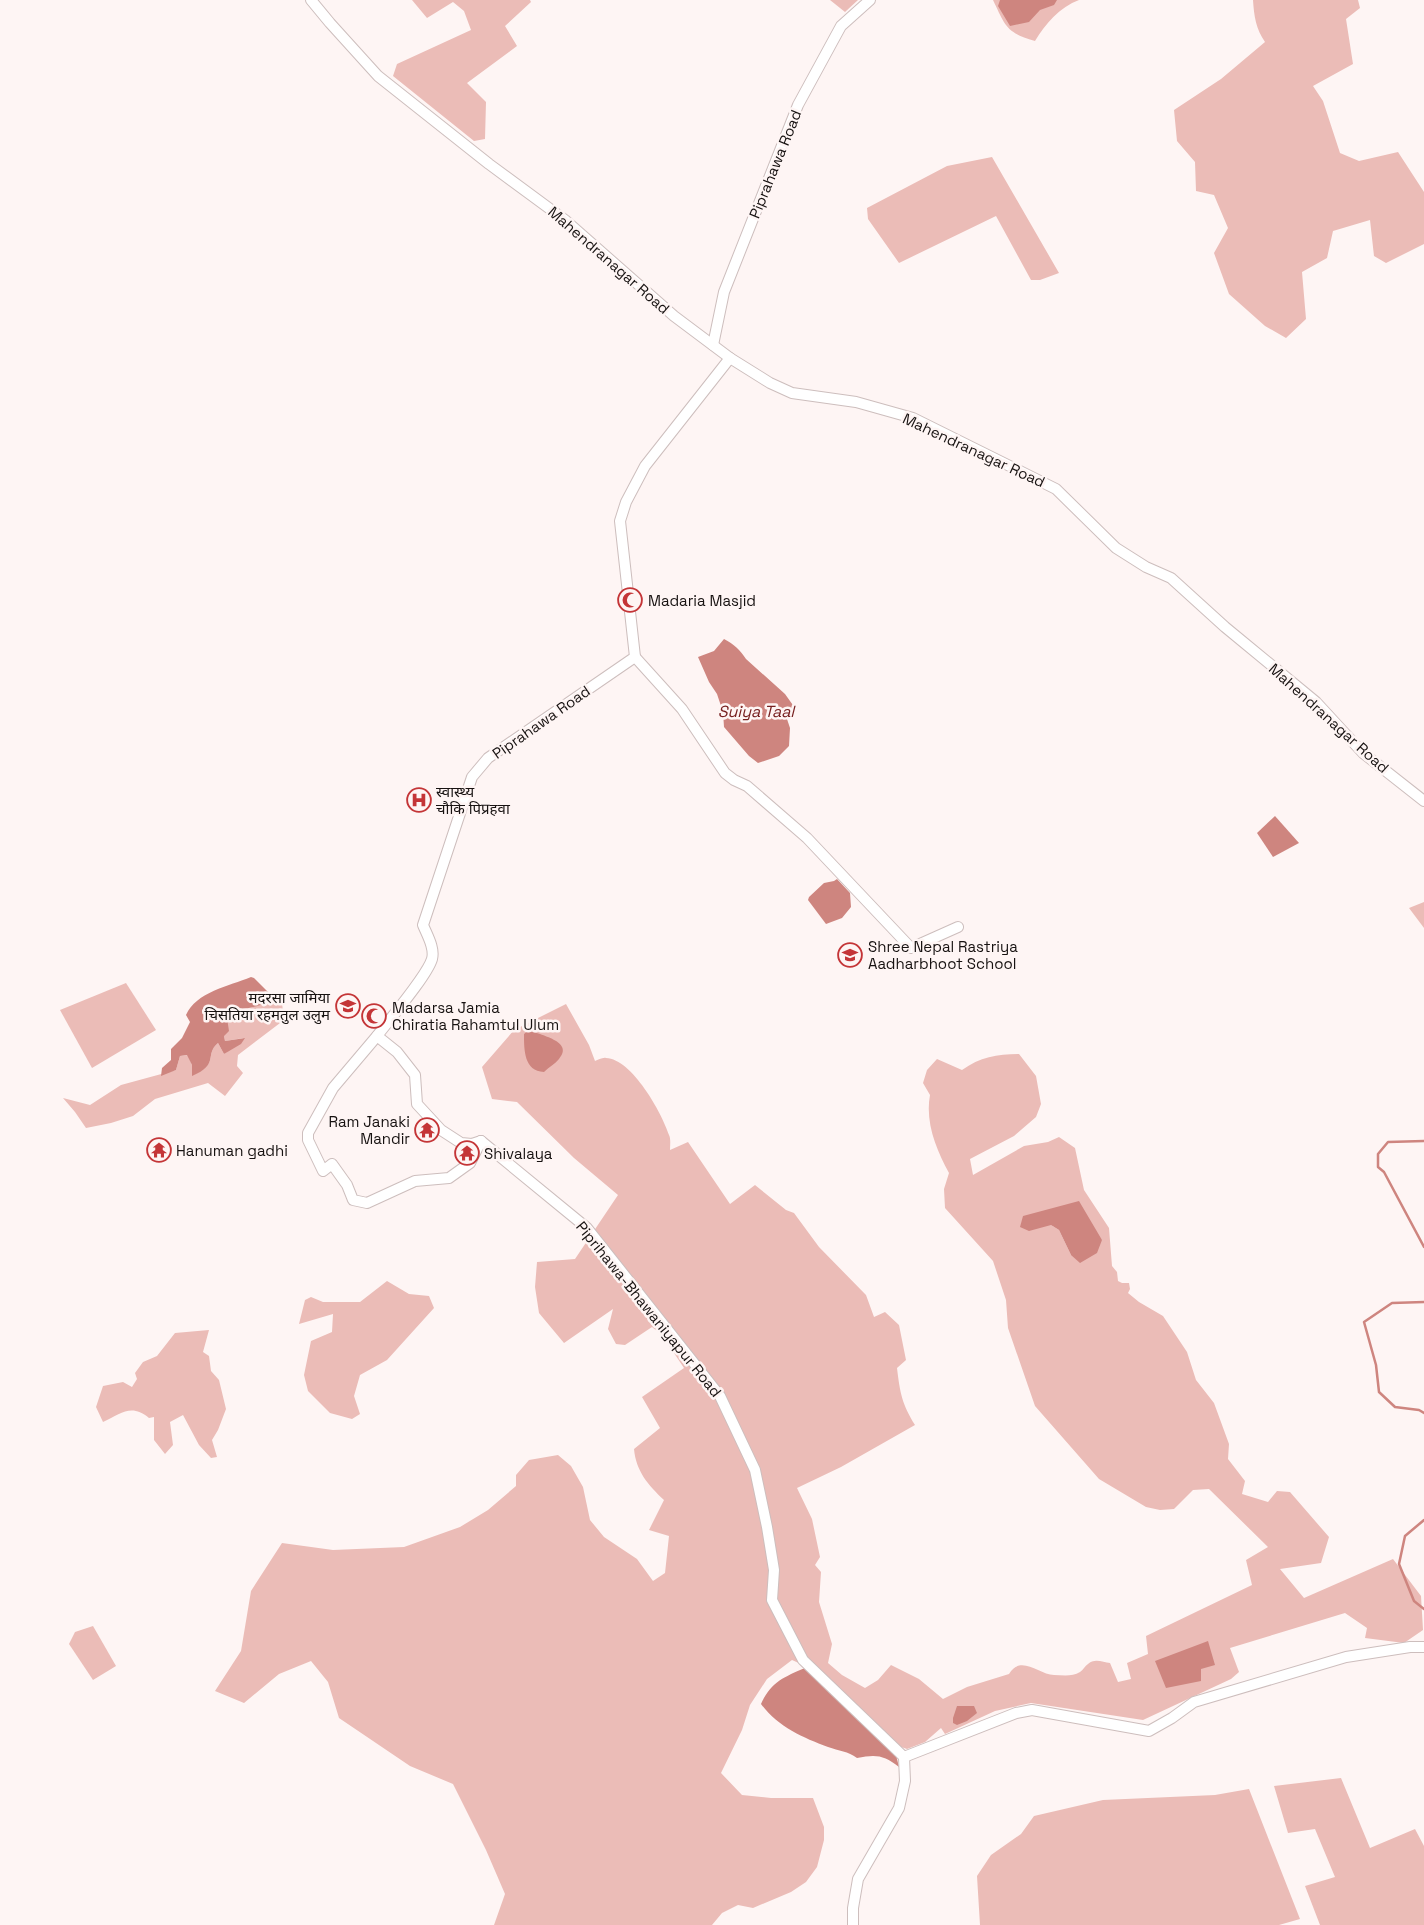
<svg xmlns="http://www.w3.org/2000/svg" width="1424" height="1925" font-family="'Space Grotesk','Noto Sans Devanagari',sans-serif">
<rect width="100%" height="100%" fill="#fef5f4"/>
<g fill="#ebbcb7" fill-rule="evenodd">
<path d="M 412,0 L 530,0 L 531,2 L 505,26 L 517,46 L 467,83 L 486,102 L 485,139 L 474,141 L 393,76 L 397,64 L 471,30 L 464,11 L 453,2 L 427,18 Z"/>
<path d="M 830,0 L 858,0 L 845,12 Z"/>
<path d="M 993,0 L 1079,0 C 1060,7 1045,24 1035,41 C 1006,33 1005,25 993,0 Z"/>
<path d="M 1253,0 L 1358,0 L 1360,8 L 1346,19 L 1353,64 L 1313,86 L 1323,101 L 1340,153 L 1359,161 L 1398,152 L 1424,192 L 1424,244 L 1386,263 L 1374,256 L 1370,220 L 1333,231 L 1327,258 L 1302,272 L 1306,319 L 1286,338 L 1265,326 L 1229,294 L 1214,253 L 1228,228 L 1214,195 L 1196,191 L 1195,162 L 1177,141 L 1174,110 L 1221,79 L 1265,42 C 1256,29 1254,16 1253,0 Z"/>
<path d="M 992,157 L 1059,273 L 1040,280 L 1031,280 L 996,216 L 899,263 L 868,219 L 867,208 L 947,166 Z"/>
<path d="M 1424,902 L 1424,928 L 1409,908 Z"/>
<path d="M 126,983 L 156,1030 L 92,1068 L 60,1010 Z"/>
<path d="M 272,996 L 282,1003 L 284,1020 L 238,1055 L 237,1066 L 243,1073 L 225,1096 L 208,1083 L 155,1099 L 133,1116 L 111,1123 L 86,1128 L 75,1112 L 63,1098 L 90,1105 L 121,1085 L 176,1070 L 180,1056 L 188,1055 L 192,1065 L 192,1075 C 220,1064 204,1055 218,1043 L 224,1054 L 244,1038 L 225,1041 L 224,1036 L 228,1012 C 242,1008 263,1009 272,996 Z"/>
<path d="M 566,1004 L 589,1045 L 595,1061 C 598,1060 603,1057 606,1058 C 632,1059 662,1113 669,1135 C 671,1139 670,1145 670,1150 L 688,1142 L 730,1204 L 755,1185 L 786,1210 L 794,1213 L 819,1247 L 866,1295 L 874,1317 L 885,1312 L 899,1325 L 906,1360 L 897,1368 C 900,1393 902,1404 915,1425 L 841,1467 L 797,1488 L 812,1519 L 820,1557 L 815,1565 L 821,1572 L 819,1602 L 832,1644 L 828,1663 L 842,1675 L 865,1688 L 878,1680 L 891,1665 L 919,1679 L 943,1699 L 967,1687 L 1009,1674 C 1021,1654 1039,1675 1054,1675 C 1062,1675 1072,1677 1080,1672 C 1083,1670 1085,1666 1088,1664 C 1094,1658 1103,1662 1110,1663 L 1118,1682 L 1131,1679 L 1127,1663 L 1148,1654 L 1146,1636 L 1252,1585 L 1246,1560 L 1268,1547 L 1209,1489 L 1193,1490 L 1174,1509 L 1160,1510 L 1146,1507 L 1099,1479 L 1035,1406 L 1008,1328 L 1006,1300 L 993,1261 L 945,1208 L 944,1189 L 949,1173 C 936,1149 925,1122 930,1095 L 923,1083 L 927,1070 L 937,1059 L 962,1070 C 980,1057 998,1054 1019,1054 L 1036,1076 L 1041,1104 L 1036,1117 L 1014,1136 L 970,1159 L 973,1175 L 1024,1146 L 1048,1142 L 1059,1137 L 1075,1148 L 1084,1190 L 1109,1228 L 1112,1266 L 1117,1272 L 1118,1281 L 1122,1283 L 1129,1283 L 1130,1289 L 1128,1293 L 1139,1302 L 1163,1316 L 1187,1352 L 1196,1380 L 1214,1403 L 1229,1444 L 1228,1459 L 1245,1481 L 1242,1494 L 1268,1502 L 1277,1491 L 1290,1492 L 1329,1537 L 1321,1563 L 1280,1569 L 1304,1598 L 1393,1559 L 1421,1596 L 1423,1630 L 1404,1643 L 1365,1638 L 1367,1628 L 1345,1613 L 1230,1648 L 1239,1672 L 1231,1679 L 1143,1720 L 1031,1703 L 995,1711 L 945,1734 L 941,1728 L 925,1742 L 907,1749 L 890,1743 L 812,1669 L 792,1660 L 767,1679 L 750,1705 L 742,1730 L 721,1773 L 742,1795 L 771,1798 L 813,1798 L 824,1827 L 824,1840 L 817,1867 L 806,1882 L 791,1892 L 753,1908 L 738,1905 L 722,1913 L 712,1925 L 494,1925 L 505,1894 L 486,1850 L 453,1784 L 410,1766 L 339,1718 L 328,1682 L 311,1661 L 279,1674 L 244,1703 L 215,1691 L 241,1651 L 251,1591 L 282,1543 L 333,1550 L 404,1547 L 460,1527 L 488,1510 L 516,1486 L 516,1475 L 529,1460 L 558,1455 L 571,1466 L 583,1487 L 590,1520 L 604,1537 L 637,1559 L 653,1581 L 665,1573 L 669,1536 L 649,1530 L 664,1500 C 648,1485 636,1471 634,1449 L 660,1428 L 642,1397 L 684,1368 L 662,1335 L 652,1327 L 625,1345 L 616,1344 L 608,1329 L 613,1309 L 564,1343 L 539,1313 L 535,1287 L 537,1262 L 575,1259 L 618,1195 L 574,1158 L 517,1102 L 492,1099 L 482,1067 L 514,1030 ZM 1051,1225 L 1102,1240 L 1071,1255 L 1059,1230 Z"/>
<path d="M 387,1281 L 409,1294 L 429,1296 L 434,1308 L 387,1360 L 360,1375 L 354,1396 L 360,1414 L 352,1419 L 330,1413 L 308,1391 L 304,1375 L 311,1341 L 332,1332 L 333,1314 L 299,1324 L 305,1300 L 311,1297 L 323,1302 L 360,1302 Z"/>
<path d="M 209,1330 L 203,1352 L 209,1356 L 211,1371 L 219,1380 L 226,1409 L 218,1430 L 212,1440 L 217,1457 L 211,1458 L 199,1445 L 183,1415 L 170,1422 L 173,1445 L 165,1454 L 154,1440 L 154,1417 L 149,1418 C 131,1403 121,1414 103,1422 L 96,1407 L 103,1386 L 123,1382 L 132,1387 L 137,1379 L 135,1373 L 143,1362 L 157,1356 L 175,1333 Z"/>
<path d="M 93,1626 L 116,1666 L 93,1680 L 69,1644 L 75,1632 Z"/>
<path d="M 1341,1778 L 1370,1848 L 1415,1829 L 1424,1846 L 1424,1925 L 1320,1925 L 1305,1886 L 1335,1877 L 1315,1829 L 1288,1833 L 1274,1786 Z"/>
<path d="M 1249,1789 L 1300,1919 L 1279,1925 L 980,1925 L 977,1876 L 991,1855 L 1021,1834 L 1034,1816 L 1103,1800 L 1215,1795 Z"/>
</g>
<g fill="#ce857f">
<path d="M 1000,0 L 1057,0 L 1054,5 L 1040,10 L 1029,22 L 1010,26 L 998,6 Z"/>
<path d="M 724,639 C 734,644 740,650 746,659 L 785,694 L 795,708 L 793,715 L 787,719 L 790,728 L 789,746 L 779,756 L 758,763 L 749,756 L 724,727 L 723,712 L 717,694 L 709,682 L 698,657 L 714,651 Z"/>
<path d="M 1275,816 L 1299,843 L 1273,857 L 1257,833 Z"/>
<path d="M 837,879 L 850,893 L 851,907 L 842,918 L 826,924 L 808,900 L 809,897 L 824,883 L 834,881 Z"/>
<path d="M 251,977 L 254,978 L 272,996 C 263,1010 242,1007 228,1012 L 227,1018 L 229,1031 L 224,1036 L 225,1041 L 245,1038 L 241,1044 L 224,1054 L 218,1043 C 204,1055 220,1064 192,1076 L 192,1065 L 187,1055 L 180,1056 L 176,1070 L 161,1076 L 162,1068 L 171,1060 L 171,1049 L 182,1038 L 190,1022 L 186,1015 C 196,992 229,986 251,977 Z"/>
<path d="M 529,1030 C 539,1035 575,1041 559,1059 C 555,1064 549,1067 544,1072 C 524,1071 524,1050 524,1034 Z"/>
<path d="M 1079,1201 L 1102,1240 L 1097,1253 L 1080,1263 L 1071,1255 L 1059,1230 L 1051,1225 L 1029,1231 L 1020,1227 L 1023,1216 Z"/>
<path d="M 1208,1641 L 1215,1665 L 1201,1669 L 1201,1681 L 1166,1688 L 1155,1661 Z"/>
<path d="M 805,1668 L 896,1755 L 899,1767 C 884,1755 876,1754 857,1758 C 848,1751 839,1751 828,1747 C 803,1738 777,1726 761,1704 C 771,1682 784,1677 805,1668 Z"/>
<path d="M 957,1706 L 974,1706 L 977,1713 L 967,1721 L 957,1725 L 953,1723 L 953,1718 Z"/>
</g>
<g fill="none" stroke-linecap="round" stroke-linejoin="round">
<g stroke="#ce857f" stroke-width="2.5">
<path d="M 1424,1141 L 1388,1142 L 1378,1154 L 1378,1167 L 1384,1172 L 1424,1247"/>
<path d="M 1424,1302 L 1392,1303 L 1364,1322 L 1376,1365 L 1379,1392 L 1395,1407 L 1419,1410 L 1424,1413"/>
<path d="M 1424,1520 L 1405,1536 L 1399,1564 L 1414,1601 L 1424,1609"/>
</g>
<g stroke="#cdbebd" stroke-width="12">
<g id="minor">
<path d="M 311,0 L 330,23 L 378,76 L 489,164 L 565,220 L 674,316 L 730,358 L 770,383 L 792,393 L 856,402 L 913,418 L 1056,489 L 1116,548 L 1146,567 L 1171,578 L 1225,627 L 1316,702 L 1363,753 L 1424,801"/>
<path d="M 713,345 L 724,292 L 798,105 L 841,26 L 870,0"/>
<path d="M 635,657 L 682,709 L 725,773 L 734,780 L 747,786 L 807,838 L 911,948 L 958,927"/>
<path d="M 377,1036 L 333,1088 L 308,1133 L 308,1140 L 323,1171 L 332,1164 L 347,1185 L 353,1200 L 367,1203 L 415,1181 L 449,1178 L 470,1163 L 481,1141"/>
<path d="M 481,1141 L 587,1228 L 720,1396 L 755,1470 L 767,1527 L 774,1570 L 772,1600 L 803,1660 L 904,1757 L 1016,1713 L 1032,1710 L 1149,1731 L 1172,1718 L 1194,1702 L 1346,1657 L 1410,1647 L 1424,1647"/>
<path d="M 481,1141 L 472,1144 L 461,1143 L 441,1130 L 417,1104 L 415,1075 L 397,1052 L 377,1036 C 389,1020 427,976 432,959 C 435,948 427,935 423,925 L 472,777 L 488,758 L 635,657 L 620,521 L 626,502 L 645,466 L 730,358"/>
<path d="M 853,1925 L 853,1908 L 858,1879 L 899,1808 L 905,1781 L 904,1757"/>
</g>
</g>
<use href="#minor" stroke="#fff" stroke-width="10"/>
</g>
<defs>
<g id="mosque-ring" transform="scale(1.25)"><circle r="9.5" fill="#fef5f4" stroke="#c43537" stroke-width="1.5"/><path d="M3.5-4.9A6 6 0 1 0 3.5 4.9A5 5 0 1 1 3.5-4.9Z" fill="#c43537"/></g>
<g id="hospital-ring" transform="scale(1.25)"><circle r="9.5" fill="#fef5f4" stroke="#c43537" stroke-width="1.5"/><path d="M-5-5h3v3.5h4V-5h3V5h-3V1.5h-4V5h-3Z" fill="#c43537"/></g>
<g id="school-ring" transform="scale(1.25)"><circle r="9.5" fill="#fef5f4" stroke="#c43537" stroke-width="1.5"/><path d="M0-5L7-2L0 1L-7-2ZM-4 1L0 2.5L4 1V4Q0 6-4 4Z" fill="#c43537"/></g>
<g id="temple-ring" transform="scale(1.25)"><circle r="9.5" fill="#fef5f4" stroke="#c43537" stroke-width="1.5"/><path d="M0-6L5-2H3V0L6.5 2.5H4V6H1.5V3h-3V6H-4V2.5H-6.5L-3 0V-2H-5Z" fill="#c43537"/></g>
</defs>
<g fill-rule="evenodd">
<use href="#mosque-ring" x="630" y="600"/>
<use href="#hospital-ring" x="419" y="800"/>
<use href="#school-ring" x="850" y="955"/>
<use href="#school-ring" x="348" y="1006"/>
<use href="#mosque-ring" x="374" y="1016"/>
<use href="#temple-ring" x="427" y="1130"/>
<use href="#temple-ring" x="159" y="1150"/>
<use href="#temple-ring" x="467" y="1153"/>
</g>
<g text-anchor="middle" dominant-baseline="central" stroke-width="5" stroke-linejoin="round" paint-order="stroke">
<g font-size="15" fill="#171211" stroke="#fef5f4">
<text transform="translate(775 164) rotate(-68)">Piprahawa Road</text>
<text transform="translate(609 260) rotate(41)">Mahendranagar Road</text>
<text transform="translate(974 450) rotate(25)">Mahendranagar Road</text>
<text transform="translate(1329 718) rotate(42)">Mahendranagar Road</text>
<text transform="translate(541 722) rotate(-35)">Piprahawa Road</text>
<text transform="translate(649 1309) rotate(51)">Piprihawa-Bhawaniyapur Road</text>
</g>
<g font-size="15" fill="#171211" stroke="#fef5f4" text-anchor="start">
<text x="648" y="600">Madaria Masjid</text>
<text x="436" y="791">स्वास्थ्य<tspan x="436" dy="17">चाैकि पिप्रहवा</tspan></text>
<text x="868" y="946">Shree Nepal Rastriya<tspan x="868" dy="17">Aadharbhoot School</tspan></text>
<text x="330" y="997" text-anchor="end">मदरसा जामिया<tspan x="330" dy="17">चिसतिया रहमतुल उलुम</tspan></text>
<text x="392" y="1007">Madarsa Jamia<tspan x="392" dy="17">Chiratia Rahamtul Ulum</tspan></text>
<text x="410" y="1121" text-anchor="end">Ram Janaki<tspan x="410" dy="17">Mandir</tspan></text>
<text x="176" y="1150">Hanuman gadhi</text>
<text x="484" y="1153">Shivalaya</text>
</g>
<g font-size="16" font-style="italic" fill="#772020" stroke="#fef5f4">
<text x="756" y="711">Suiya Taal</text>
</g>
</g>
</svg>
